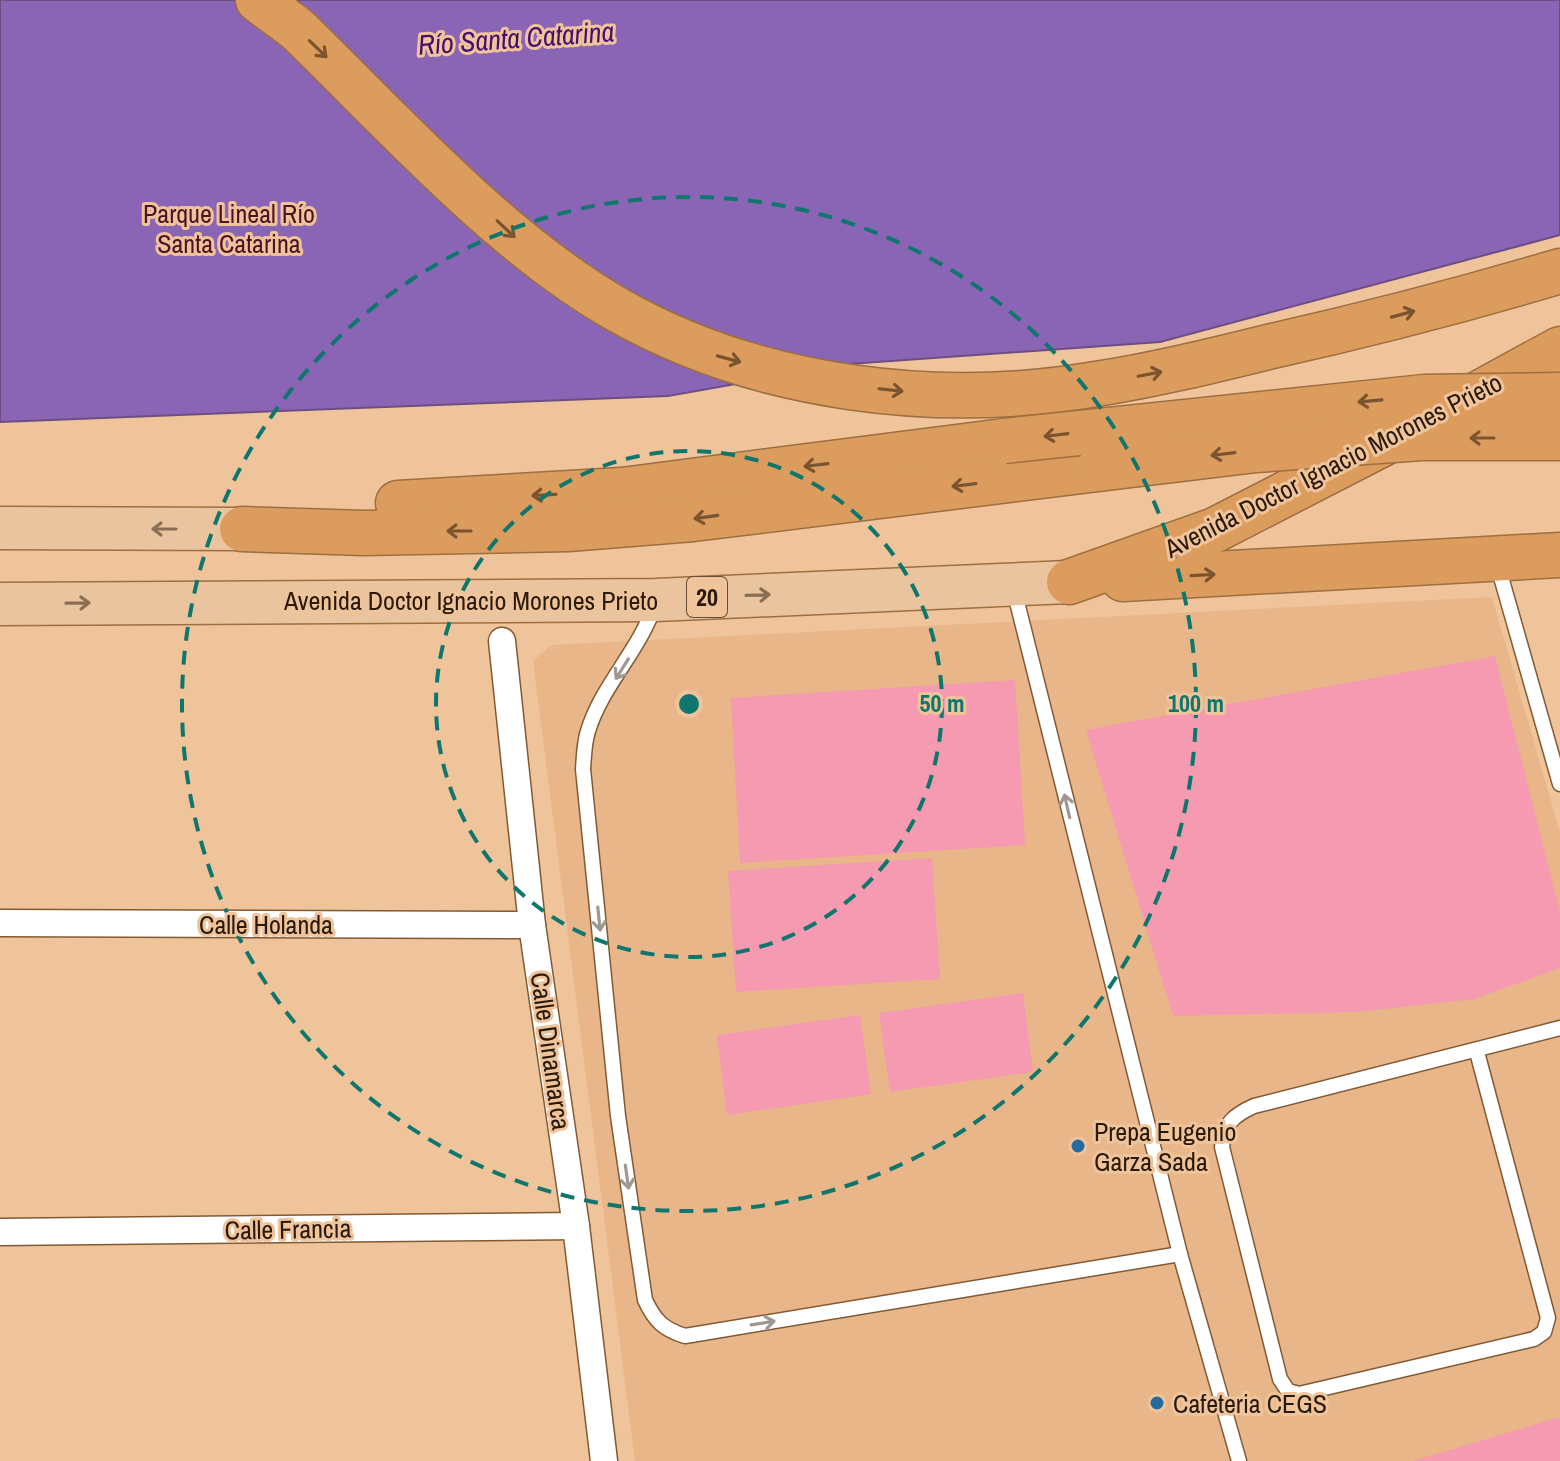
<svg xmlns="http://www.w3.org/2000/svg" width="1560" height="1461" font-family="'Archivo Narrow',sans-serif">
<rect width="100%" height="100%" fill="#f0c49b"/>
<path fill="#e8b688" d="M 1492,597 L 1560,832 L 1560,1461 L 635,1461 L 533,661 L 551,645 Z"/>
<g fill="#f59ab0">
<path d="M 1495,656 L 1560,912 L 1560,968 L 1474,999 L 1357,1012 L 1173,1016 L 1086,730 Z"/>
<path d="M 1015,680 L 1025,845 L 740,863 L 731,698 Z"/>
<path d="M 932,858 L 940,979 L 736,992 L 728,871 Z"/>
<path d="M 1023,993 L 1033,1072 L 890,1092 L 879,1013 Z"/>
<path d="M 860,1015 L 871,1094 L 727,1115 L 717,1035 Z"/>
<path d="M 1560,1417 L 1560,1461 L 1413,1461 Z"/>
</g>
<path fill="#8a65b5" stroke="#6d4e81" stroke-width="2" d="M 0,0 L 1560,0 L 1560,235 L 1160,342 L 849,364 L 668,396 L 0,422 Z"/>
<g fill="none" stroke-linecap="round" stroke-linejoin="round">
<g stroke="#815a34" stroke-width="17">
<g id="lane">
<path d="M 1497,563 L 1560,784"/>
<path d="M 1013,586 L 1180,1254 L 1239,1461"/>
<path d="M 655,604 C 640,650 602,685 588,731 C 584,743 584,757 583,769 L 618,1116 L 645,1300 C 655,1321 663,1329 685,1336 L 1180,1254"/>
<path d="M 1477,1052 L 1548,1318 L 1544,1332 L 1534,1339 L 1299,1394 L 1288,1391 L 1280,1379 L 1222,1147 C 1225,1123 1232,1116 1254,1106 L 1560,1028"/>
</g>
</g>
<g stroke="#815a34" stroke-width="29">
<g id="street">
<path d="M 502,641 L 532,925 L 576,1226 L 604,1461"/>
<path d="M 0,923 L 532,925"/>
<path d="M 0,1232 L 576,1226"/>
</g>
</g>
<g stroke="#9d6e40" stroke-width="45">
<g id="primary">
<path d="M 0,528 L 242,529"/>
<path d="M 0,604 L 656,600 L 1069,582"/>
</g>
</g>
<g stroke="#9d6e40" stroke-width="47">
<g id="highway">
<path d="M 258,0 L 297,29 C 395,124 499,242 618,310 C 759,390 938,411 1096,384 C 1154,375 1211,361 1268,347 C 1366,325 1463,300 1560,271"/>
<path d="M 1463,402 L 1560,349"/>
<path d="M 398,503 L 622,490 L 1004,441"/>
<path d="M 242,529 L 364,533 L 568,529 L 693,519 L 1098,469"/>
<path d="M 1123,579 L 1560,555"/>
<path d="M 1069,582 L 1215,530 L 1392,439"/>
</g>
</g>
<use href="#lane" stroke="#fff" stroke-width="14"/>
<use href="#street" stroke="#fff" stroke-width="26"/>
<use href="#primary" stroke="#e9c49e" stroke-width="42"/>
<use href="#highway" stroke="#db9c5e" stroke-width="44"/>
<g stroke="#9d6e40" stroke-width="47" stroke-linecap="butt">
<g id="highway-bridge">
<path d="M 1004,441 L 1424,397 L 1560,395"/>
<path d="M 1098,469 L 1256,450 L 1421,438 L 1560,438"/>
</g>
</g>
<use href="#highway-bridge" stroke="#db9c5e" stroke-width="44"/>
</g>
<defs><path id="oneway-shaft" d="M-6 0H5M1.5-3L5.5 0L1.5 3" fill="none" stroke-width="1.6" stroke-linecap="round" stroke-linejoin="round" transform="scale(2)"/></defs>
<g stroke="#79542f">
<use href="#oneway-shaft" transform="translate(318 49) rotate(44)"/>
<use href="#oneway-shaft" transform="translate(506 229) rotate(43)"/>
<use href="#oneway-shaft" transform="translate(1403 314) rotate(-15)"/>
<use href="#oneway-shaft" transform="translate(729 359) rotate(15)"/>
<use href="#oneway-shaft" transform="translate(1150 374) rotate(-11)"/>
<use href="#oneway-shaft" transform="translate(891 390) rotate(6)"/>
<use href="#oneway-shaft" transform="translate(1370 401) rotate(175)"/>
<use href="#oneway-shaft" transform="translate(1056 435) rotate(173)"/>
<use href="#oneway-shaft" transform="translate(1482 438) rotate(-180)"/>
<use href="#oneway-shaft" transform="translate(1223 454) rotate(173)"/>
<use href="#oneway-shaft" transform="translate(816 465) rotate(173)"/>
<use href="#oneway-shaft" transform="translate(964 485) rotate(173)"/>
<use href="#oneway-shaft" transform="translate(544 495) rotate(177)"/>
<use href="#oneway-shaft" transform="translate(706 517) rotate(172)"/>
<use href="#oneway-shaft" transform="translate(459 531) rotate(180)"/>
<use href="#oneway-shaft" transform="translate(1203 575) rotate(-3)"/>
</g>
<g stroke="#896e54">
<use href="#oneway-shaft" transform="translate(164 529) rotate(-180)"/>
<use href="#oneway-shaft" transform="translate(758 595) rotate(-2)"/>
<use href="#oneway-shaft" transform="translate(78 603) rotate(-1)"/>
</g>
<g stroke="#9f9890">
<use href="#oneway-shaft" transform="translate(622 669) rotate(122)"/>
<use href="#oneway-shaft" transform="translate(1067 806) rotate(-103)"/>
<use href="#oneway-shaft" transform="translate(599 919) rotate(84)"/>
<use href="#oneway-shaft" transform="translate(627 1177) rotate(82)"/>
<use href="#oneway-shaft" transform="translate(763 1323) rotate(-9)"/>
</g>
<g fill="none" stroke="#0f766e" stroke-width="4" stroke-dasharray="14 10">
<circle cx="689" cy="704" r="253"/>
<circle cx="689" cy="704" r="507"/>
</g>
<g fill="#246ca0" stroke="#f0c49b" stroke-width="3">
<circle cx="1078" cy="1146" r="8"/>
<circle cx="1157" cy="1403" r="8"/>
</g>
<g text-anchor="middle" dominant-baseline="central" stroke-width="6" stroke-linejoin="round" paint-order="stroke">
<rect fill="#f0c49b" stroke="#654c35" stroke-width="2" x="687" y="577" width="40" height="40" rx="6"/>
<g font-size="24" font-weight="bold" fill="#291909">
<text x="707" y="597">20</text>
</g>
<g font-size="26" fill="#4e1126" stroke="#f0c49b">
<text x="229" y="213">Parque Lineal Río<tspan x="229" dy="30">Santa Catarina</tspan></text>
</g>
<g font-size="26" fill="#291909" stroke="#f0c49b">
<text transform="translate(1333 465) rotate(-27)">Avenida Doctor Ignacio Morones Prieto</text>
<text x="471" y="600">Avenida Doctor Ignacio Morones Prieto</text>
<text x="266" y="924">Calle Holanda</text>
<text transform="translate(551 1051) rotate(82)">Calle Dinamarca</text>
<text transform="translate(288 1229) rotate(-1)">Calle Francia</text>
</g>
<g font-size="26" fill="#291909" stroke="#f0c49b" text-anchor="start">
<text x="1094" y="1131">Prepa Eugenio<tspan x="1094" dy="30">Garza Sada</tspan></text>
<text x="1173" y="1403">Cafeteria CEGS</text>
</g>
<g font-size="28" font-style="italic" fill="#470e72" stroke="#f0c49b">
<text transform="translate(516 38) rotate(-4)">Río Santa Catarina</text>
</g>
</g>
<circle cx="689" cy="704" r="12" fill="#0f766e" stroke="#f0c49b" stroke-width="4"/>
<g font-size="24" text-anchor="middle" font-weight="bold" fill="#0f766e" stroke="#f0c49b" stroke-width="6" stroke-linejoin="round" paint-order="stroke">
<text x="942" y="712">50 m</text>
<text x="1196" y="712">100 m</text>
</g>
</svg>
